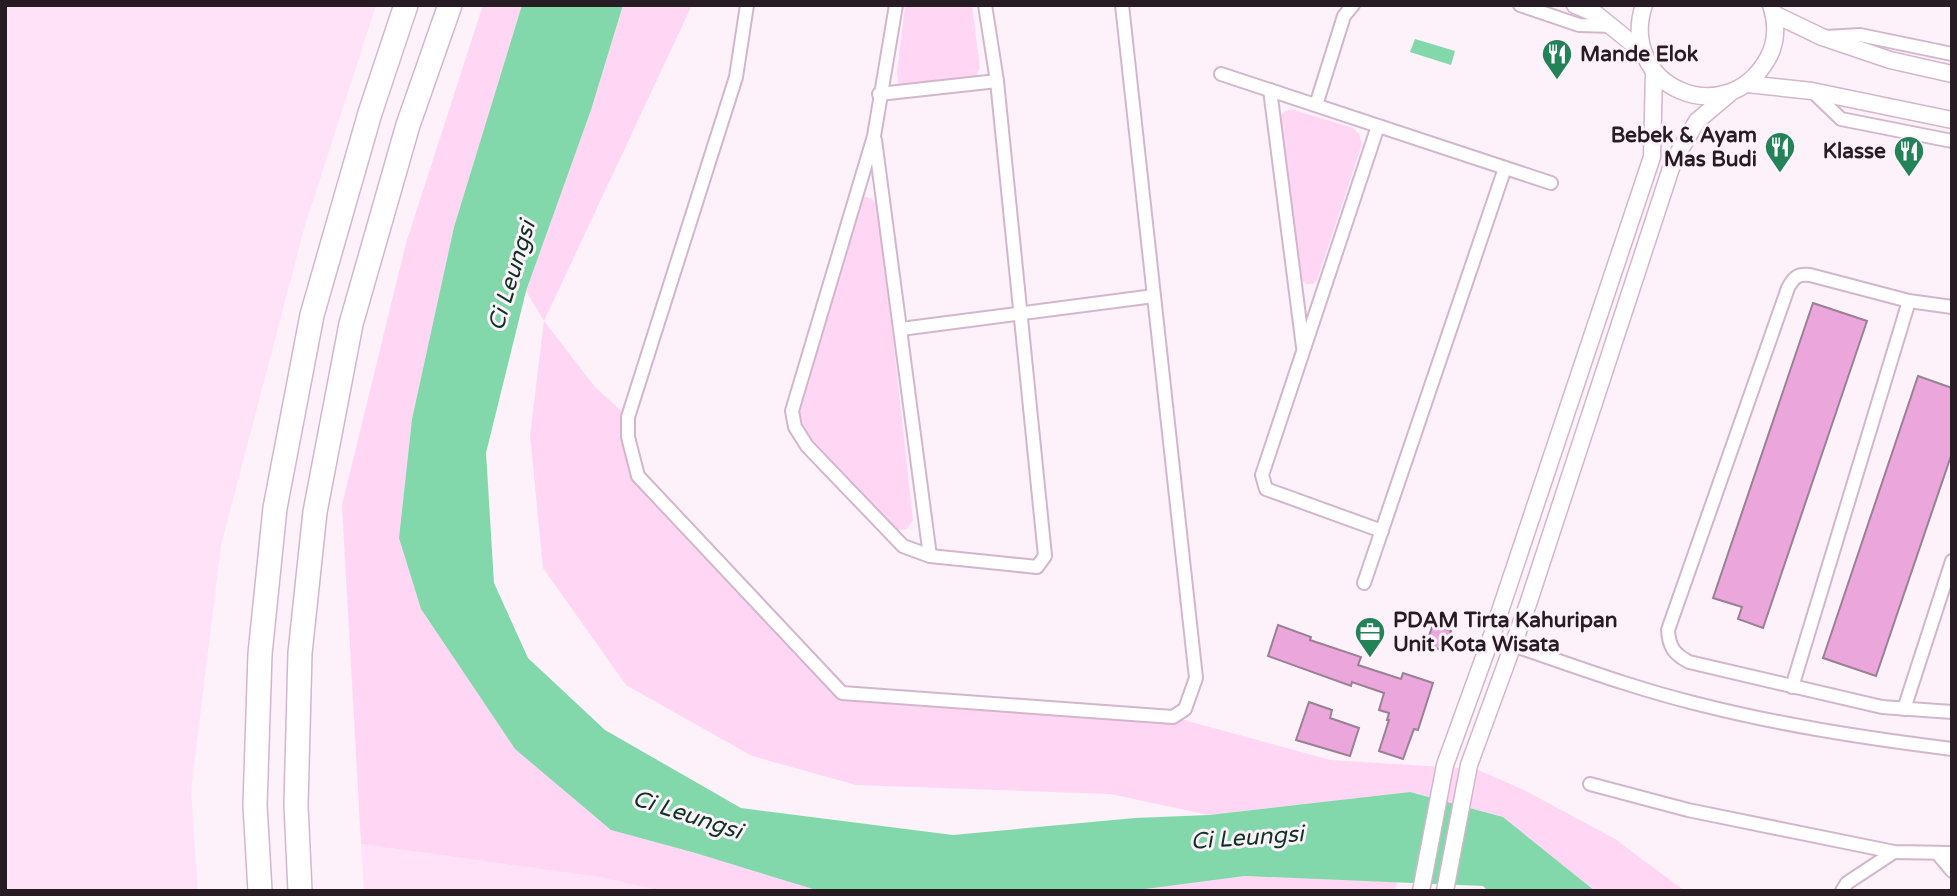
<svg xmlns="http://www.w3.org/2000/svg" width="1957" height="896" font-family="'Varela Round',sans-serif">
<rect width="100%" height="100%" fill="#fdf1fa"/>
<g fill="#ffe2f7">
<path d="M 5,5 L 376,5 L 304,229 L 221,545 L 191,790 L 198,891 L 5,891 Z"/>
<path d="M 361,844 L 605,878 L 660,891 L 364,891 Z"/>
</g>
<g fill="#ffd7f5">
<path d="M 483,5 L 522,5 L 454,227 L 412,419 L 399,538 L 421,609 L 515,749 L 692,852 L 823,891 L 660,891 L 605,878 L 361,844 L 342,505 L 406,243 Z"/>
<path d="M 623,5 L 692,5 L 544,321 L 595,387 L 628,417 L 638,476 L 842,693 L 1173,717 L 1330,760 L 1476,769 L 1524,790 L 1615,839 L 1685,891 L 1595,891 L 1503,817 L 1410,792 L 1209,815 L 1110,794 L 856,785 L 752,756 L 626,685 L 543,568 L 530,435 L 544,321 L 526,291 L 591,110 Z"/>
<path d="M 905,5 L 972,5 L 980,68 L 975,78 L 907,92 L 899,86 L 897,74 Z"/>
<path d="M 1291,109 L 1353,128 L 1359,134 L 1362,144 L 1317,280 L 1313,284 L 1306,284 L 1301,279 L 1280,117 L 1284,112 Z"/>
<path d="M 861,197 C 871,196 875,201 879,211 L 913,520 L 907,529 L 896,530 L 800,428 L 797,403 Z"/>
<path d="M 1245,876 L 1397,882 L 1395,891 L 1130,891 Z"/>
</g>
<g fill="#82d8ab">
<path d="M 522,5 L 623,5 L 591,110 L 526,291 L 486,453 L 494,583 L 528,658 L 605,730 L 741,808 L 953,835 L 1135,818 L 1209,815 L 1410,792 L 1503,817 L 1595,891 L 1488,891 L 1483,886 L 1245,876 L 1130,891 L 813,889 L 692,852 L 611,830 L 515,749 L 421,609 L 399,538 L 412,419 L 454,227 Z"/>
<path d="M 1415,39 L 1455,51 L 1451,65 L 1410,52 Z"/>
</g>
<g fill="#eba6dc" stroke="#9a8094" stroke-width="2">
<path d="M 1813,303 L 1867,321 L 1763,628 L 1738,619 L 1742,607 L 1713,598 Z"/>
<path d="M 1918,376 L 1952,388 L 1952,453 L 1876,676 L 1823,658 Z"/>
<path d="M 1433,624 L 1451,631 L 1444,651 L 1426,645 Z"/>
<path d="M 1278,625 L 1311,637 L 1310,640 L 1361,657 L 1358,665 L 1401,679 L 1403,673 L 1433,683 L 1418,730 L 1414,729 L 1403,759 L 1379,751 L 1389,720 L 1387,720 L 1389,713 L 1379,710 L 1384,693 L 1352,682 L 1351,686 L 1268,656 Z"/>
<path d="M 1309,702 L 1332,710 L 1330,718 L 1359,728 L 1350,756 L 1296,740 Z"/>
</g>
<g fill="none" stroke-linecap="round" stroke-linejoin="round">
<g stroke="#d3b6cc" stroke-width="16">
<g id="minor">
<path d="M 747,5 L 736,77 L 628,417 L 628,437 L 638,476 L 842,693 L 1173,717 L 1185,709 L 1196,678 L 1122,5"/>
<path d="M 896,5 L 874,136 L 792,411 L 795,427 L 807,446 L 903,546 L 930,556 L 1037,567 L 1045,556 L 997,81 L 985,5"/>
<path d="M 1520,5 L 1579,25 L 1613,26"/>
<path d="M 1826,37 L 1860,35 L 1952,54"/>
<path d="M 1221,74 L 1551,183"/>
<path d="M 1270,90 L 1303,347"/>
<path d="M 1812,91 L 1841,119 L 1952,141"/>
<path d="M 879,94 L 997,81"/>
<path d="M 1316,105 L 1344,16 L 1353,5"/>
<path d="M 1378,126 L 1262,475 L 1266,489 L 1382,531"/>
<path d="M 875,140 L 930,556"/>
<path d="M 1952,307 L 1909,301 L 1810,275 C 1797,274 1794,277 1788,288 L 1668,630 C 1669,647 1674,654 1689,662 L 1882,707 L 1952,712"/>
<path d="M 901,329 L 1154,296"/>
<path d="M 1364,583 L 1505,168"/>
<path d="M 1491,638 C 1559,660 1625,686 1694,703 C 1779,725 1865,738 1952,749"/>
<path d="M 1792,687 L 1909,301"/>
<path d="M 1904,709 L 1952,561"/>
<path d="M 1590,784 L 1688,810 L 1894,852 L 1952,853"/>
<path d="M 1937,853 L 1952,871"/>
<path d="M 1842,891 L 1847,883 L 1894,852"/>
</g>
</g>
<g stroke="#d3b6cc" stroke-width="19">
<g id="tertiary">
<path d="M 1575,5 L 1596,14 L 1644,53"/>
<path d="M 1644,5 C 1617,86 1726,134 1768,58 C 1777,42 1777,22 1771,5"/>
<path d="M 1774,14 L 1822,37 L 1890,60 L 1952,74"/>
<path d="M 1747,84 L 1812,91 L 1952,120"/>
<path d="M 1421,891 L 1445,765 L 1491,638 L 1652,157 L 1654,72"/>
<path d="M 1445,891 L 1469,765 L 1528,604 L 1673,162 L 1697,121 L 1729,94"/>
</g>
</g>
<g stroke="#d3b6cc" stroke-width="26">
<g id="motorway">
<path d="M 260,891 L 255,805 L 260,654 L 275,508 L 312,315 L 370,113 L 406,5"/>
<path d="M 300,891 L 296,805 L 300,653 L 315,512 L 351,324 L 408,125 L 450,5"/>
</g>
</g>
<use href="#minor" stroke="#fff" stroke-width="12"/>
<use href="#tertiary" stroke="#fff" stroke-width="16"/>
<use href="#motorway" stroke="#fff" stroke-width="23"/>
</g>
<defs>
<g id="restaurant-pin" transform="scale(1.575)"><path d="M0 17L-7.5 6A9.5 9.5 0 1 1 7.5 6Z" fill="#248259" stroke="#fdf1fa"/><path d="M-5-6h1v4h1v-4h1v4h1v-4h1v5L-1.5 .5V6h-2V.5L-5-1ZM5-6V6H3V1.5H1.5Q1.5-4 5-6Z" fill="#fff"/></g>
<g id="office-pin" transform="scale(1.575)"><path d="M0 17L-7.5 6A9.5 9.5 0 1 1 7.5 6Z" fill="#248259" stroke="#fdf1fa"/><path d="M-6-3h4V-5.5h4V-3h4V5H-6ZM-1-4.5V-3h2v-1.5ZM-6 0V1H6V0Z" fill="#fff"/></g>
</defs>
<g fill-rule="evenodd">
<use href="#restaurant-pin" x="1557" y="54"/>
<use href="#restaurant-pin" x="1780" y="147"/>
<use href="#restaurant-pin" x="1909" y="151"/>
<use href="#office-pin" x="1370" y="632"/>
</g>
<g text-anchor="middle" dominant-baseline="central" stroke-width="6" stroke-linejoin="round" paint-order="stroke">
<g font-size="21" font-weight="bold" fill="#271c24" stroke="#fdf1fa" text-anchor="start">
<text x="1580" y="54">Mande Elok</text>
<text x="1757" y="135" text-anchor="end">Bebek &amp; Ayam<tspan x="1757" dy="24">Mas Budi</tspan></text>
<text x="1886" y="151" text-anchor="end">Klasse</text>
<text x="1393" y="620">PDAM Tirta Kahuripan<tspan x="1393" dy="24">Unit Kota Wisata</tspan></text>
</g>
<g font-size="23" font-style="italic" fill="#0d3422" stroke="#fdf1fa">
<text transform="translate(512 276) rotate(-73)">Ci Leungsi</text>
<text transform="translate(687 815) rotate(18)">Ci Leungsi</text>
<text transform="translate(1247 838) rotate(-4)">Ci Leungsi</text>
</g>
</g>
<rect width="1957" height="896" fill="none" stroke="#271c24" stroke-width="14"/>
</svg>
